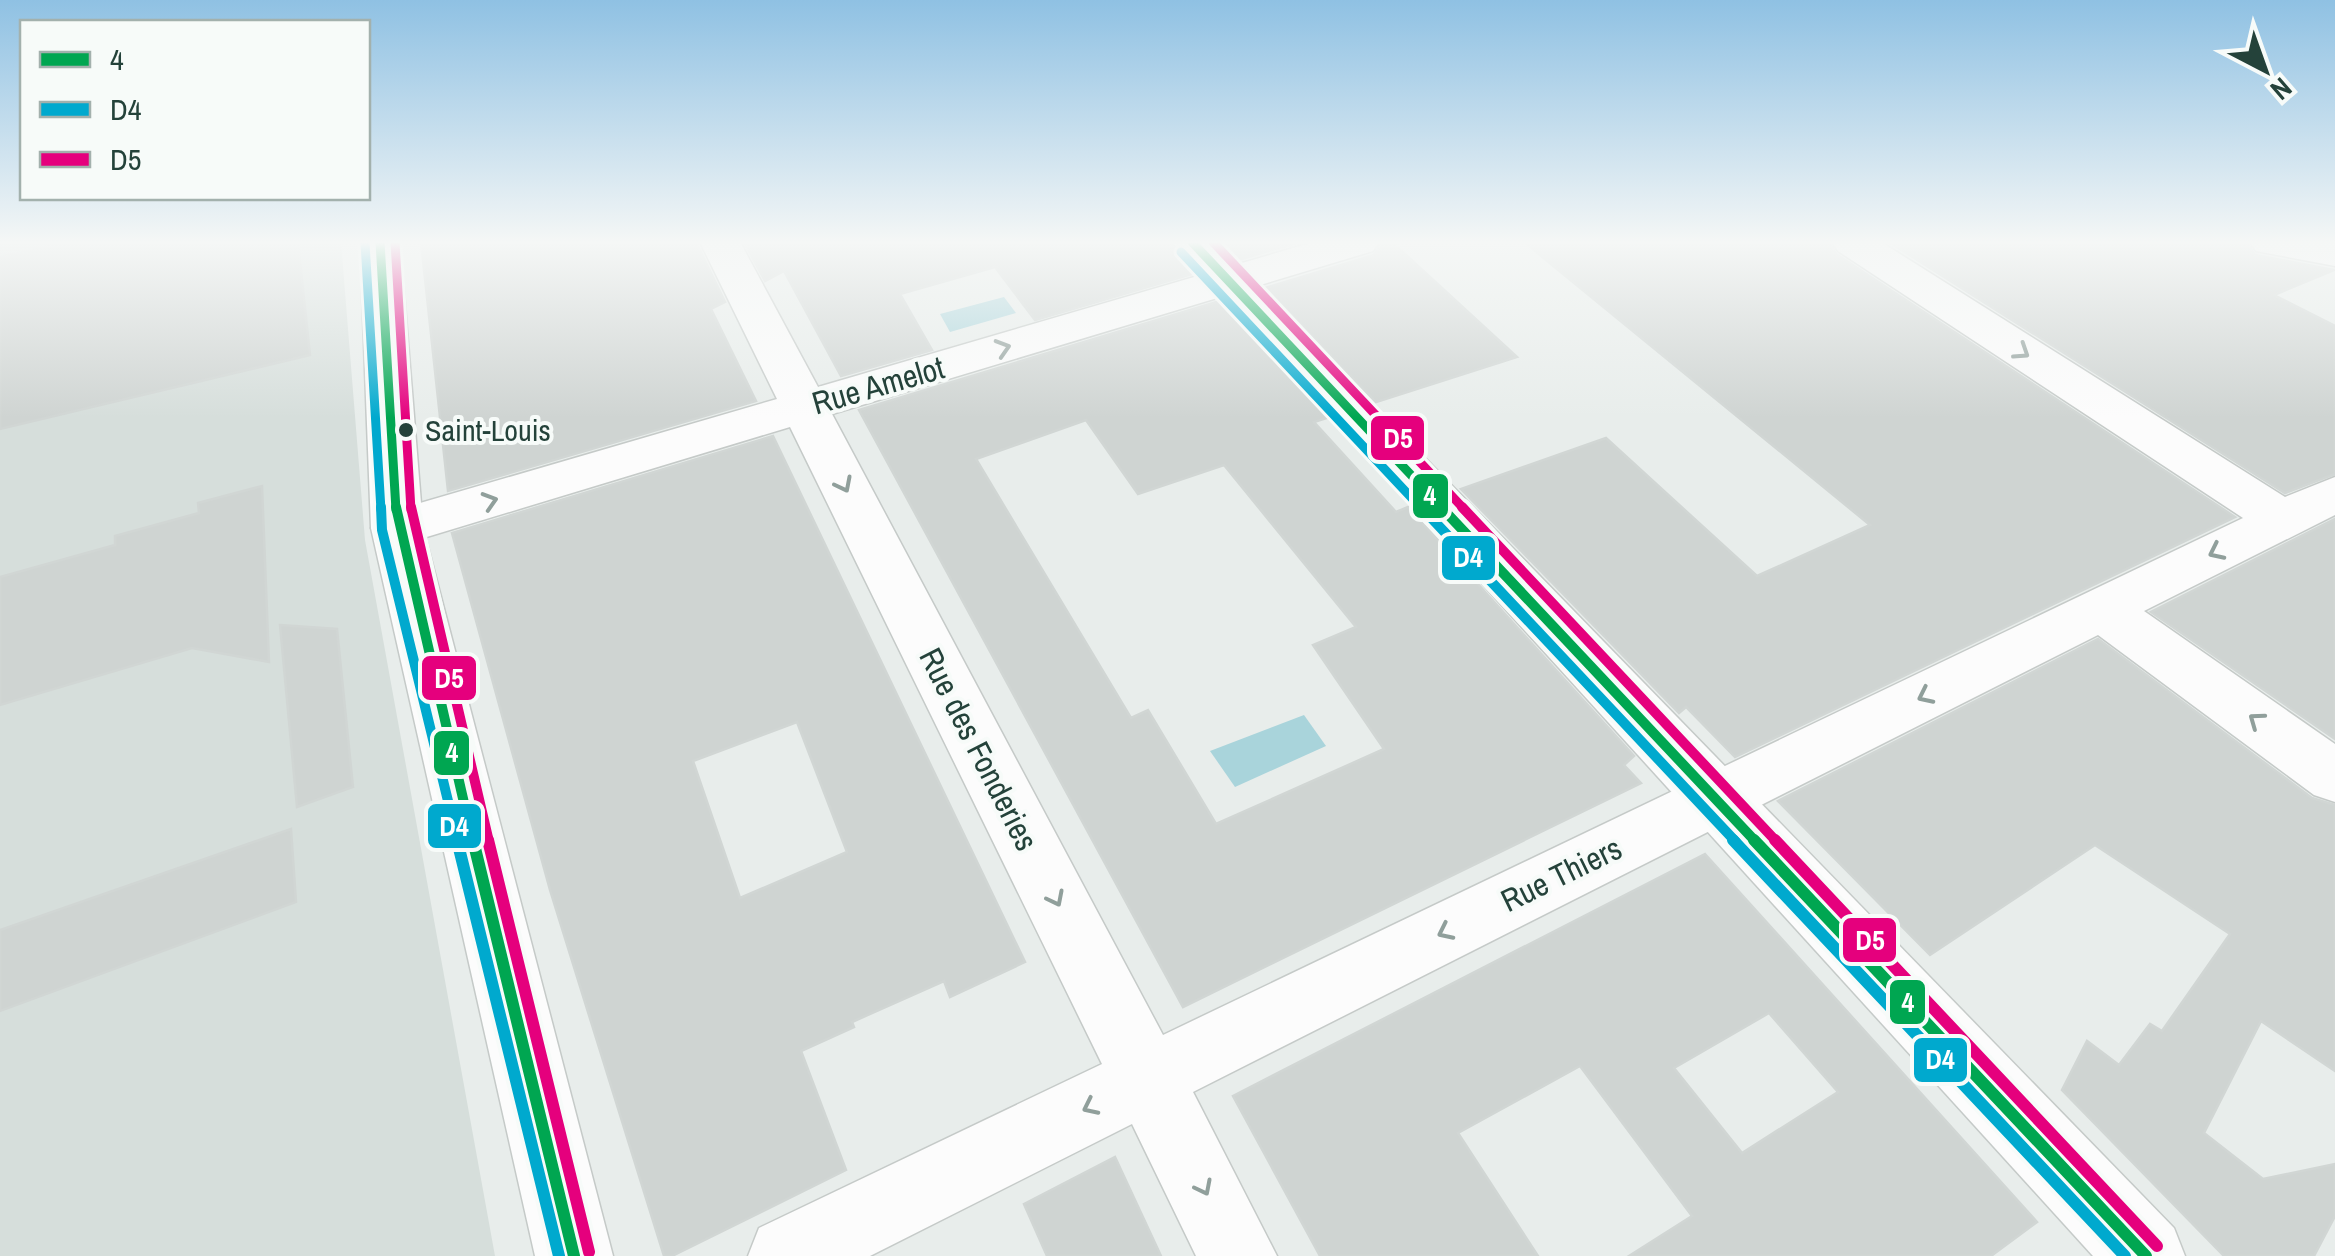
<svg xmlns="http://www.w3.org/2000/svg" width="2335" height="1256" font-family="'Archivo Narrow',sans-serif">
<rect width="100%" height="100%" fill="#e8edeb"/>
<path fill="#d6dedb" d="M 0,242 L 341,242 L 365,540 L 495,1256 L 0,1256 Z"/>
<g fill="#a9d4db">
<path d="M 1004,297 L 1016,313 L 950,332 L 940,314 Z"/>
<path d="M 1304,715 L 1326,746 L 1235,787 L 1210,751 Z"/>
</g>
<g fill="#cfd4d2" stroke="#d1d6d4" stroke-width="2.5" fill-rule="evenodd">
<path d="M 69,242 L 298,242 L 310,355 L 0,429 L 0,257 Z"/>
<path d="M 421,242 L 696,242 L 725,302 L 711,309 L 756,401 L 448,491 Z"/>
<path d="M 744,242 L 1168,242 L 1195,273 L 1035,320 L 995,267 L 900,294 L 932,350 L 841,376 L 784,271 L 765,281 Z"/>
<path d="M 1221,242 L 1299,242 L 1238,260 Z"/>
<path d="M 1382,242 L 1392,242 L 1517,357 L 1376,402 L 1265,288 L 1374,255 Z"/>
<path d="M 1524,242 L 1828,242 L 1836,254 L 2235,517 L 1735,757 L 1686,707 L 1679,713 L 1461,489 L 1606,438 L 1757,576 L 1870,525 Z"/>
<path d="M 1889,242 L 2236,242 L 2247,244 L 2255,255 L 2334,270 L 2274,295 L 2335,326 L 2335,474 L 2285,493 Z"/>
<path d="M 1220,301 L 1327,418 L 1314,422 L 1396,512 L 1408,507 L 1634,756 L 1624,765 L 1641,783 L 1183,1007 L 859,410 ZM 1086,420 L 1138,494 L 1224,465 L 1356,627 L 1313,645 L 1384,749 L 1216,824 L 1148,710 L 1131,718 L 976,459 Z"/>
<path d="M 773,436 L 1025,962 L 950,997 L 944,981 L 852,1022 L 854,1027 L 801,1051 L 846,1170 L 672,1256 L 664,1256 L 550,890 L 452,533 ZM 797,722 L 847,852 L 740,898 L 693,761 Z"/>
<path d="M 262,486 L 269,662 L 192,648 L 0,705 L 0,577 L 115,545 L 115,536 L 199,513 L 198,503 Z"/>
<path d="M 2335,519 L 2335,739 L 2151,612 Z"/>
<path d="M 280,625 L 337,629 L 353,787 L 297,807 Z"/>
<path d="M 2098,639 L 2312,798 L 2335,805 L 2335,1071 L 2261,1021 L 2204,1133 L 2263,1179 L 2335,1164 L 2335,1216 L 2314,1256 L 2224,1256 L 2062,1090 L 2087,1041 L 2119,1065 L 2150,1024 L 2162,1031 L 2230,934 L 2095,845 L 1930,955 L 1778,801 Z"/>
<path d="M 291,829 L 296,902 L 0,1011 L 0,930 Z"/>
<path d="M 1705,854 L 2037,1222 L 1991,1256 L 1629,1256 L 1692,1216 L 1580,1066 L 1458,1133 L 1538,1256 L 1320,1256 L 1233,1096 ZM 1769,1013 L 1838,1092 L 1742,1153 L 1674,1068 Z"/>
<path d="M 1115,1157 L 1161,1256 L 1047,1256 L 1024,1204 Z"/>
</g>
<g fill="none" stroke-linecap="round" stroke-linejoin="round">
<g stroke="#c5cac8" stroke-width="3">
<g id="minor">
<path d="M 700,242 L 740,242 L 818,387 L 1314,242 L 1379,242 L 1373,251 L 832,414 L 1163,1035 L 2243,518 L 1838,251 L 1832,242 L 1881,242 L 2285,497 L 2335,477 L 2335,515 L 2144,611 L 2335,744 L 2335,802 L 2314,795 L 2098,635 L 1193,1092 L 1277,1256 L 1196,1256 L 1132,1124 L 870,1256 L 748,1256 L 759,1228 L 1102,1064 L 790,427 L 397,546 L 379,541 L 371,528 L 379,515 L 777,399 Z"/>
<path d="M 2250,242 L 2335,242 L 2335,266 L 2256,251 Z"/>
</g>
</g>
<g stroke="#c5cac8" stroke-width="3">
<g id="tertiary">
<path d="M 360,242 L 400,242 L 423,528 L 613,1256 L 535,1256 L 371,528 Z"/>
<path d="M 1172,242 L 1215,242 L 2174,1228 L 2185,1256 L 2093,1256 Z"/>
</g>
</g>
<use href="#minor" fill="#fcfcfc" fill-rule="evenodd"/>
<use href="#tertiary" fill="#fcfcfc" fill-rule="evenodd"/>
<g stroke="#f7fbf9" stroke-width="15">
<g id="bus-1-far2">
<path d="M 380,242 L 396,510"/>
<path d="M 1192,242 L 1444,510"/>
</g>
</g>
<g stroke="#f7fbf9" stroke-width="18">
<g id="bus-1-far1">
<path d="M 396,507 L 473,842"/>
<path d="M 1441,507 L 1756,842"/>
</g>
</g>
<g stroke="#f7fbf9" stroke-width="20">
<g id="bus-1">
<path d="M 473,840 L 574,1256"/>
<path d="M 1754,840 L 2146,1256"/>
</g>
</g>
<g stroke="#f7fbf9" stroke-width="15">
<g id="bus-2-far2">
<path d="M 365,243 L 381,510"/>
<path d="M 1181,252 L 1423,510"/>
</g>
</g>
<g stroke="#f7fbf9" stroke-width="18">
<g id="bus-2-far1">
<path d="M 381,507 L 382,530 L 458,842"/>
<path d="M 1421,507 L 1736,842"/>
</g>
</g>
<g stroke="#f7fbf9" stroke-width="20">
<g id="bus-2">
<path d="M 457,840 L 559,1256"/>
<path d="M 1733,840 L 2125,1256"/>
</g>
</g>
<g stroke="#f7fbf9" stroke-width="15">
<g id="bus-3-far2">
<path d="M 395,242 L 411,510"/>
<path d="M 1213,242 L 1465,510"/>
</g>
</g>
<g stroke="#f7fbf9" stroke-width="18">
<g id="bus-3-far1">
<path d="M 411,507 L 489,842"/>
<path d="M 1462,507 L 1777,842"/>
</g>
</g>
<g stroke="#f7fbf9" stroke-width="20">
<g id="bus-3">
<path d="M 488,840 L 589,1252"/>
<path d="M 1775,840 L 2157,1246"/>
</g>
</g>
<use href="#bus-1-far2" stroke="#00a651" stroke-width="9"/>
<use href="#bus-1-far1" stroke="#00a651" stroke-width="10"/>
<use href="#bus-1" stroke="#00a651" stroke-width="12"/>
<use href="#bus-2-far2" stroke="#00a9ce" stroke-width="9"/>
<use href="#bus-2-far1" stroke="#00a9ce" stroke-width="10"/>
<use href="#bus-2" stroke="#00a9ce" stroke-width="12"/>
<use href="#bus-3-far2" stroke="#e5007d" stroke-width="9"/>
<use href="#bus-3-far1" stroke="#e5007d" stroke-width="10"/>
<use href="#bus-3" stroke="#e5007d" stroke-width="12"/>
</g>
<defs><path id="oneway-chevron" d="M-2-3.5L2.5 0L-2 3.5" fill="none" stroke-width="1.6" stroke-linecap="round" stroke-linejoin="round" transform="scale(2.5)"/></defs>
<g stroke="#909f9b">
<use href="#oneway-chevron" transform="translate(1003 348) rotate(-17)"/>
<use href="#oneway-chevron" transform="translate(2022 352) rotate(33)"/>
<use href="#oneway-chevron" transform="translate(844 485) rotate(63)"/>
<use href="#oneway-chevron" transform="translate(490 501) rotate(-17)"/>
<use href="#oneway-chevron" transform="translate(2216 552) rotate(154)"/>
<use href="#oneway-chevron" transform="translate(1925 696) rotate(154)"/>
<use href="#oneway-chevron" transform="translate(2256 720) rotate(-144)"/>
<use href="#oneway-chevron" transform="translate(1056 899) rotate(63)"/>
<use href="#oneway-chevron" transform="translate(1445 932) rotate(154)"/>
<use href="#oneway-chevron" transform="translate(1090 1107) rotate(154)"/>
<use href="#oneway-chevron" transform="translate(1204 1188) rotate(63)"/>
</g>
<linearGradient id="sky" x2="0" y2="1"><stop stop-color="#8fc1e3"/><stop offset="0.58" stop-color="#f5f7f6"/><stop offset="1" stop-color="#f5f7f6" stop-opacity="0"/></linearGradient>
<rect width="2335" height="418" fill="url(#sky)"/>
<circle fill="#24423a" stroke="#f7fbf9" stroke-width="4" cx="406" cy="430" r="9"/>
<g text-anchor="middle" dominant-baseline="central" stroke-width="8" stroke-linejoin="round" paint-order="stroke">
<g font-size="30" fill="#24423a" stroke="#f7fbf9" text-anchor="start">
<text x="425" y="430">Saint-Louis</text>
</g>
<g font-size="32" fill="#24423a" stroke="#f7fbf9">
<text transform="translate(878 385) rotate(-16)">Rue Amelot</text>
<text transform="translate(979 749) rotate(63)">Rue des Fonderies</text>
<text transform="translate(1561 874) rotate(-26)">Rue Thiers</text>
</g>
</g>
<g stroke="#f7fbf9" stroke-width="4">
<rect x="1369" y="414" width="57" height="48" rx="10" fill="#e5007d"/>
<rect x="1411" y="472" width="39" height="48" rx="10" fill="#00a651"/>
<rect x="1440" y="534" width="57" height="48" rx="10" fill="#00a9ce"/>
<rect x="420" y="654" width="58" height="48" rx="10" fill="#e5007d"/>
<rect x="432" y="729" width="39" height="48" rx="10" fill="#00a651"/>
<rect x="426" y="802" width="57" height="48" rx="10" fill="#00a9ce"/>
<rect x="1841" y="916" width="57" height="48" rx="10" fill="#e5007d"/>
<rect x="1888" y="978" width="39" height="48" rx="10" fill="#00a651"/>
<rect x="1912" y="1036" width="57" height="48" rx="10" fill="#00a9ce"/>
</g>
<g font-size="28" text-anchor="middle" font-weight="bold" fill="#fff">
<text x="1398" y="448">D5</text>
<text x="1430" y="505">4</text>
<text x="1468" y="567">D4</text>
<text x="449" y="688">D5</text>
<text x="452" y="762">4</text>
<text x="454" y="836">D4</text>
<text x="1870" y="950">D5</text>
<text x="1908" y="1012">4</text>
<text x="1940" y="1069">D4</text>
</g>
<rect x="20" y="20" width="350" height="180" fill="#f7fbf9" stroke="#a3b1ad" stroke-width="2.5"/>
<rect x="40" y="52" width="50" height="15" fill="#00a651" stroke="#a3b1ad" stroke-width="2.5"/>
<text x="110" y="70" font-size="30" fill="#24423a">4</text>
<rect x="40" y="102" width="50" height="15" fill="#00a9ce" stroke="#a3b1ad" stroke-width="2.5"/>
<text x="110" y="120" font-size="30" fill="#24423a">D4</text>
<rect x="40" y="152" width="50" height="15" fill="#e5007d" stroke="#a3b1ad" stroke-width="2.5"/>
<text x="110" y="170" font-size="30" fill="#24423a">D5</text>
<g transform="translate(2265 70) rotate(139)" stroke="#f7fbf9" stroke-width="8" paint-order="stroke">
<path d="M0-8L18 38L0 25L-18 38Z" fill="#24423a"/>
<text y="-15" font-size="28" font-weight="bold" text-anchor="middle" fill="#24423a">N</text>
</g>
</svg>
